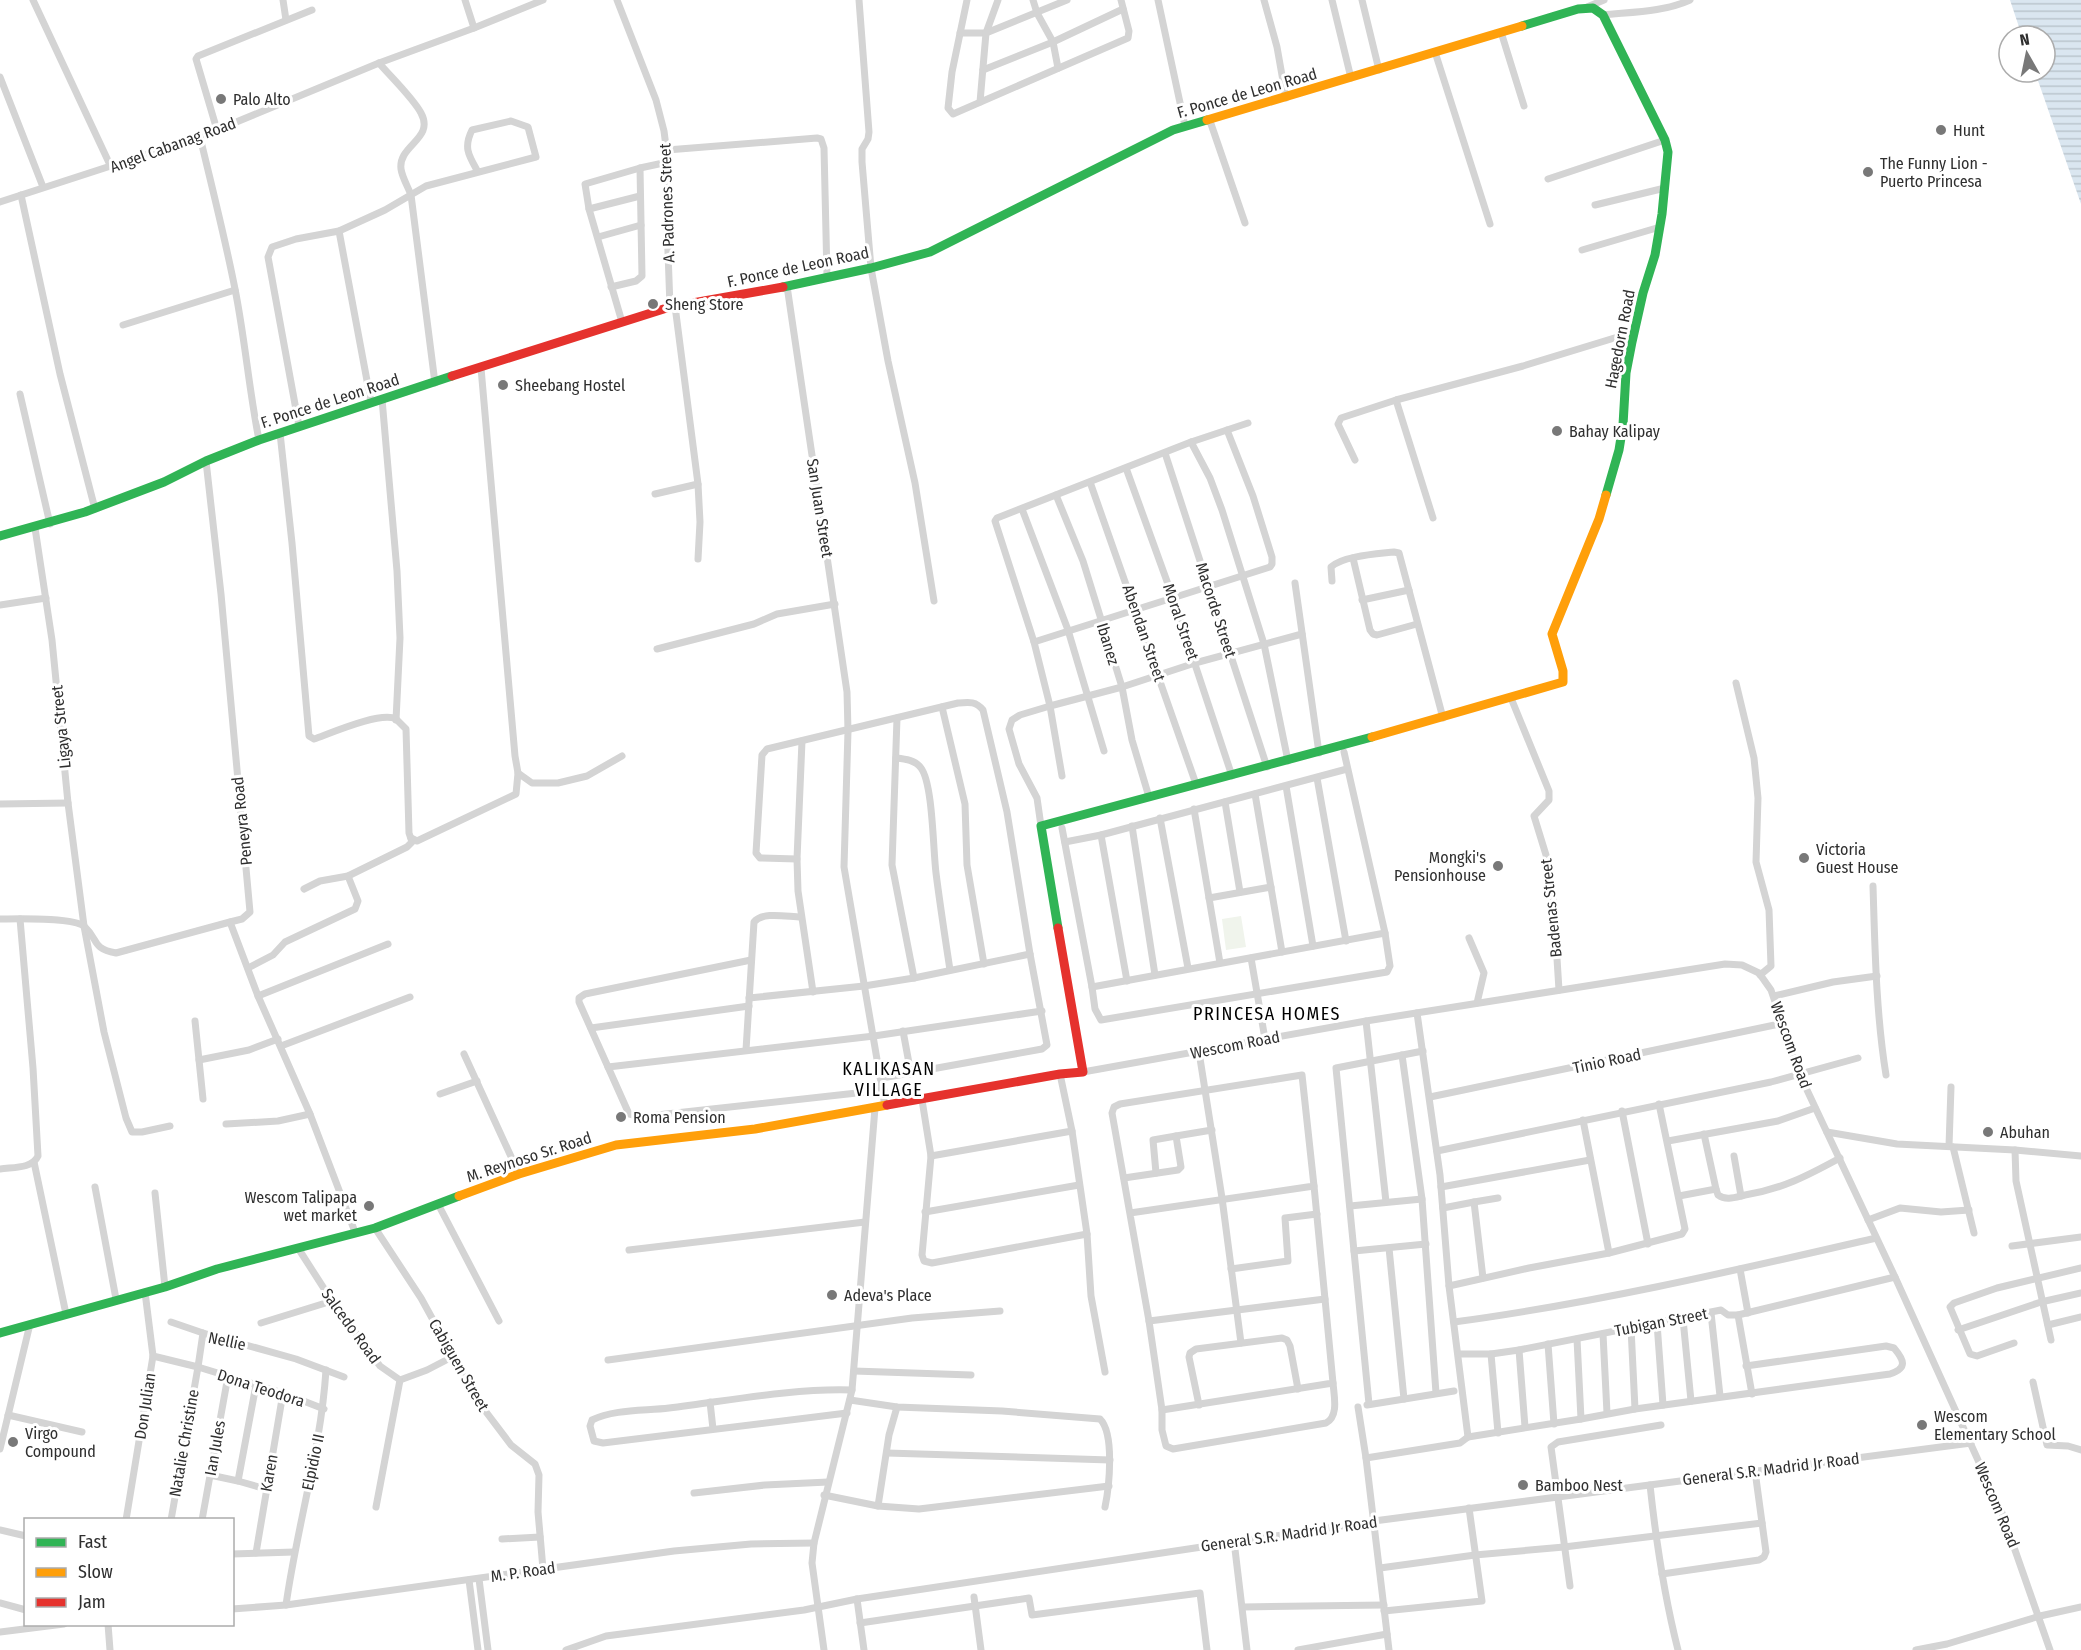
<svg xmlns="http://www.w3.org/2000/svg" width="2081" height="1650" font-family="'Fira Sans Condensed',sans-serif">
<defs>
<pattern id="water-rules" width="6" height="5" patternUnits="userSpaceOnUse" patternTransform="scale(1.5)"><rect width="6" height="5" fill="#dae6f0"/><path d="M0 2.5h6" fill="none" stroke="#bbc6ce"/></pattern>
</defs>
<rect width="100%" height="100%" fill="#fff"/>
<path fill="#f0f4ec" d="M 1241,916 L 1246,947 L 1226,950 L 1222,919 Z"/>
<path fill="url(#water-rules)" d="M 2010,0 L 2081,0 L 2081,204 L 2035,72 L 2045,72 L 2045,36 L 2022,36 Z"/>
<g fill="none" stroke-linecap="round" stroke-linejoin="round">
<g stroke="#d4d4d4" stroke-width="7">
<path d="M 33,0 L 111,167"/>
<path d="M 283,0 L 286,20"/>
<path d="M 465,0 L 474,28"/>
<path d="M 617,0 L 656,100 L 664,131 L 668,162 L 667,224 L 670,307"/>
<path d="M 859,0 L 869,132 L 868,139 L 862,149 L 862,162 L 871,268 L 888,361 L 915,483 L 934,601"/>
<path d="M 967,0 L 952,72 L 948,108 L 953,114 L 1128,38 L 1129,31 L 1121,0"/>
<path d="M 1033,0 L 1037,13 L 1053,42 L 1058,68"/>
<path d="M 1158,0 L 1185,126"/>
<path d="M 1264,0 L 1277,47 L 1286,98"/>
<path d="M 1332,0 L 1351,78"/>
<path d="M 1362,0 L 1379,70"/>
<path d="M 1587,7 L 1604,0"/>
<path d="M 1603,15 C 1631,12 1664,12 1690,0"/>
<path d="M 1501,32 L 1524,106"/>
<path d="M 960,33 L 986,33 L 1067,0"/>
<path d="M 1435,52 L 1490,224"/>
<path d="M 379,63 C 390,76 413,98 421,113 C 435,139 398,145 401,169 C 402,177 408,187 411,195 L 435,383"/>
<path d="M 983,70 L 1053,42 L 1123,9"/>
<path d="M 0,77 L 43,187"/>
<path d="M 980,102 L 986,33 L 998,0"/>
<path d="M 1210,121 L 1245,223"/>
<path d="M 217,130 L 196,59 L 198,56 L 312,10"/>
<path d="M 200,137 C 212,187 225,238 235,289 C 245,339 249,390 259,440"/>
<path d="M 667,150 L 817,138 L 821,139 L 824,148 L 827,276"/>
<path d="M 1548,179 L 1665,140"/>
<path d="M 21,195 L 60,374 L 95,509"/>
<path d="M 0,202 L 200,137 L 379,63 L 474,28 L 543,0"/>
<path d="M 1595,205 L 1665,188"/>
<path d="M 589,209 L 640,196"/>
<path d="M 339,231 L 371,402"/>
<path d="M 598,237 L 641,225"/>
<path d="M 1582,250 L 1660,227"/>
<path d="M 787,286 L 847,692 L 848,731 L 844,867 L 885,1106"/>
<path d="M 611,287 L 636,281 L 642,276 L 640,168"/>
<path d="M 675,306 L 698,484 L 700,522 L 698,559"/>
<path d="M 622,322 L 589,209 L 585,184 L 640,168 L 668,162"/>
<path d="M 123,325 L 235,290"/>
<path d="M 481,368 L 515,756 L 518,773 L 532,783 L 558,783 L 587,776 L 622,756"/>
<path d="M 20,394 L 50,524"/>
<path d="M 382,399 L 397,571 L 400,638 L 396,720"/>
<path d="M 1396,400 L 1433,518"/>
<path d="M 299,426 L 268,257 L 272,247 L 296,239 L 339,231 L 385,210 L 426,186 L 536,157 L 528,127 L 511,121 L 472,130 C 463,148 469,156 478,172"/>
<path d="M 280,433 L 292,543 L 309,736 L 314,739 C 331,733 381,711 396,719 C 399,722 403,726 406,729 L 409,833 L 412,842 L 407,847 L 348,876 L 320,881 L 304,889"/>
<path d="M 1191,442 L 1210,478 L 1222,510 L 1264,644 L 1288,761"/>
<path d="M 1165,453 L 1267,767"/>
<path d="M 1355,460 L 1338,424 L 1341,418 L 1396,400 L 1523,366 L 1634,332"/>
<path d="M 1126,468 L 1173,598 L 1232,776"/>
<path d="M 1090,482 L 1196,784"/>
<path d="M 655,494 L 698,484"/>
<path d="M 1056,495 L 1083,561 L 1122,687 L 1132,740 L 1149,797"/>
<path d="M 1022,509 L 1068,630 L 1104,751"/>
<path d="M 35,528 L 52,640 L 68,803 L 84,926 L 104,1032 L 126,1118 L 132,1132 L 142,1132 L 170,1126"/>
<path d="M 1353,558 L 1370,630 L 1373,634 L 1377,635 L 1417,624"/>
<path d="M 1332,581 L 1331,567 C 1342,556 1377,554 1394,552 L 1399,553 L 1443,718"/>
<path d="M 1295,583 L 1319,753"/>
<path d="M 1362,600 L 1409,590"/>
<path d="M 0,605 L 46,598"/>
<path d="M 1034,642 L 1270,567 L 1272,564 L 1272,557 L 1253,496 L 1227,430"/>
<path d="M 657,649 L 754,624 L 777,614 L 835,604"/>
<path d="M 1736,683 L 1754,758 L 1758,798 L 1756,862 L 1769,910 L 1771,966 L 1760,975"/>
<path d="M 1511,698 L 1549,791 L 1549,800 L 1534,816 L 1546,855 L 1553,896 L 1559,990"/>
<path d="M 942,707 L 965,804 L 967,865 L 984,964"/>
<path d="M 897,718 L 892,865 L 914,978"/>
<path d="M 802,741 L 797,859 L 798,891 L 813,992"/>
<path d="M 896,758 C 905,759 915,760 921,768 C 933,784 933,850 936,873 C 940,905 945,937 950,970"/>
<path d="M 1062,776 L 1050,706 L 1034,642 L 995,521 L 997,518 L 1191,442 L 1248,423"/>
<path d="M 1317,778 L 1346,941"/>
<path d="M 1286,786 L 1313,946"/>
<path d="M 1255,794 L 1282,952"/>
<path d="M 1225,802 L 1240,892"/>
<path d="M 0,804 L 68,803"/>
<path d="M 1194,809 L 1220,963"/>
<path d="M 1160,818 L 1188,968"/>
<path d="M 1041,826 L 1037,798 L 1019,764 L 1009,729 L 1012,720 L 1020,715 L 1050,706 L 1122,687 L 1195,663 L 1302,634"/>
<path d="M 1132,826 L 1155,975"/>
<path d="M 1062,828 L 1092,987 L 1095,1009 L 1101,1020 L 1387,972 L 1390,966 L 1385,933 L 1344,752"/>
<path d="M 1101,835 L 1127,981"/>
<path d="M 411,838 L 417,841 L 516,794 L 518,773"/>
<path d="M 1065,842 L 1101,835 L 1347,769"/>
<path d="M 797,859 L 760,858 L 756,853 L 762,755 L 767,749 L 958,703 C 969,702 976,701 983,710 L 1007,812 L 1030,954 L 1047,1045 L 1042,1049 L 882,1078"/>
<path d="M 1873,886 C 1875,949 1876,1013 1886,1075"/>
<path d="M 1209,898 L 1271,887"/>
<path d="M 0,919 C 16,919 74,917 85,927 C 99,940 91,948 116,953 L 230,922 L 242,919 L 250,912 L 221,594 L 206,461"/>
<path d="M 230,922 L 258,996 L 310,1114 L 355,1232"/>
<path d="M 1469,938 L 1484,973 L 1477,1003"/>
<path d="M 1251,958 L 1265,1039"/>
<path d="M 751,960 L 585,994 L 579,998 L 579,1002 L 629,1114 L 639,1117 L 884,1090"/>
<path d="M 248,968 L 273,955 L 285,942 L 355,909 L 358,901 L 348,876"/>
<path d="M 1092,987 L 1385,933"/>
<path d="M 258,996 L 388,944"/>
<path d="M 1774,996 L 1833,982 L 1877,976"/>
<path d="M 749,998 L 864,986 L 914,978 L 1030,954"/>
<path d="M 1417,1013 L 1440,1175 L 1449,1286 L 1468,1437 L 1581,1419 L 1577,1339"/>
<path d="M 195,1021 L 199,1060 L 249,1050 L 278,1039"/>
<path d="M 1366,1021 L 1386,1202"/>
<path d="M 591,1028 L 749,1006"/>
<path d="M 903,1031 L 911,1074"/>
<path d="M 281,1046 L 410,997"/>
<path d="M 746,1050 L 754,922 C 763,911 788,917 801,917"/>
<path d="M 1199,1052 L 1222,1198 L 1241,1343"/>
<path d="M 464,1054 L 519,1174"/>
<path d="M 1402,1055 L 1422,1199 L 1436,1393"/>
<path d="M 199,1060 L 203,1099"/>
<path d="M 608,1067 L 874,1036 L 1042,1011"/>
<path d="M 1083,1072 L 1366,1021 L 1725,964 L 1742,965 L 1759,973 L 1771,990 L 1799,1073 L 1895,1277 L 2002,1513 L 2050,1650"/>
<path d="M 1060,1074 L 1072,1131 L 1087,1234 L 1091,1296 L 1105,1372"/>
<path d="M 440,1094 L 477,1081"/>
<path d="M 1430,1097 L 1784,1023"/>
<path d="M 922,1100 L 931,1156 L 922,1255 L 924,1261 L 932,1263 L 1087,1234"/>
<path d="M 1622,1111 L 1648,1244"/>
<path d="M 1583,1120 L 1609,1253"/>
<path d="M 226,1124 L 278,1121 L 310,1114"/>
<path d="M 1827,1132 L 1897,1144 L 2015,1150 L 2081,1156"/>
<path d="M 1668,1141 L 1778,1121 L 1815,1108"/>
<path d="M 1949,1146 L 1951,1087"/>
<path d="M 1953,1147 L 1974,1233"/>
<path d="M 2015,1150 L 2016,1181 L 2051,1340"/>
<path d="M 1437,1151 L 1771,1082 L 1858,1058"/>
<path d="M 931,1156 L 1072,1131"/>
<path d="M 1734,1156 L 1741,1196"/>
<path d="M 34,1162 L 66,1314"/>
<path d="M 0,1169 C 13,1167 32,1169 38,1156 L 33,1068 L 20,919"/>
<path d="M 1156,1173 L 1153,1140 L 1176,1136"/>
<path d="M 1124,1178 L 1178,1170 L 1181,1167 L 1176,1136 L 1212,1130"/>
<path d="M 95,1187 L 116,1299"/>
<path d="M 1441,1187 L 1590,1160"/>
<path d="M 1716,1189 L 1718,1195 C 1726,1201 1736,1197 1745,1195 C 1782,1189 1807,1176 1840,1158"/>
<path d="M 155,1193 L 165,1287"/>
<path d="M 1679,1196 L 1716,1189 L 1704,1134"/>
<path d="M 1474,1202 L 1498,1198"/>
<path d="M 438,1204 L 499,1321"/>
<path d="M 1350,1206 L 1422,1199"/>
<path d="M 1443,1208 L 1474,1202 L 1483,1278"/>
<path d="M 925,1212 L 1079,1185"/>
<path d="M 1130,1213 L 1314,1186 L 1302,1075 L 1120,1104 L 1114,1107 L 1112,1113 L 1149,1321 L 1162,1410 L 1162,1430 L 1166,1446 L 1173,1449 L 1326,1423 C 1339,1416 1334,1396 1333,1383"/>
<path d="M 1868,1220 L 1900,1208 L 1941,1212 L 1969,1210"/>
<path d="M 375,1228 L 421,1298 L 477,1400 L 511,1445 L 535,1464 L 539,1475 L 538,1512 L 543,1569"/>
<path d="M 2012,1246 L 2081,1237"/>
<path d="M 298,1248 L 332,1301 L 380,1366 L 400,1380 L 376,1507"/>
<path d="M 1389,1248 L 1404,1399"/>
<path d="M 629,1250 L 865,1222"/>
<path d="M 1354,1251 L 1426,1244"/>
<path d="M 1231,1269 L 1288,1261 L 1285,1218 L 1317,1214"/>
<path d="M 1740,1269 L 1748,1313"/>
<path d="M 1449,1286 L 1529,1268 L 1609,1253 L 1682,1234 L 1685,1229 L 1659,1104"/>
<path d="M 1711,1313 L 1720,1396"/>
<path d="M 1738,1315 L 1752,1394"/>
<path d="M 1683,1319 L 1691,1401"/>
<path d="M 1149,1321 L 1325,1299 L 1314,1186"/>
<path d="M 171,1322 L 203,1333"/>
<path d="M 1454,1322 C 1596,1303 1737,1270 1876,1238"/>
<path d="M 261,1323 L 332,1301"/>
<path d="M 1657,1323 L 1663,1405"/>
<path d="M 2048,1325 L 2081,1317"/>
<path d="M 1631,1328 L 1635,1409"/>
<path d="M 1958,1330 L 2041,1302 L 2081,1293"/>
<path d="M 1603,1334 L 1607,1413"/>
<path d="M 2014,1343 L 1977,1356 L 1970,1354 L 1950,1307 L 1954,1303 L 1997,1288 L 2081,1268"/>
<path d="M 1548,1344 L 1554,1424"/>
<path d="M 1519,1350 L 1525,1427"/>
<path d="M 1459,1354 L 1491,1354 L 1519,1350 L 1721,1310 L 1728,1315 L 1738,1315 L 1895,1277"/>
<path d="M 1491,1354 L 1498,1433"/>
<path d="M 153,1356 L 198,1367 L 203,1333 L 296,1359 L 344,1377"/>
<path d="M 608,1360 L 912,1318 L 1000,1311"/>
<path d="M 854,1371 L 971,1375"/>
<path d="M 400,1380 L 427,1370 L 454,1356"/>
<path d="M 2033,1382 L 2047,1445 L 2068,1446 L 2081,1450"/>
<path d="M 256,1385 L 238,1481 L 266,1489"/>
<path d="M 850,1400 L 897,1407 L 1002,1411 L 1100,1419 C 1115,1434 1109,1488 1105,1507"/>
<path d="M 710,1402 L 713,1429"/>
<path d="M 1369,1404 L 1336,1068 L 1423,1051"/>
<path d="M 1199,1405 L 1189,1357 L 1190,1353 L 1196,1349 L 1282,1338 L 1287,1340 L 1290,1346 L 1298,1389"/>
<path d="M 1367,1405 L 1454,1391"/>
<path d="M 1358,1407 L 1366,1458 L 1389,1650"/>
<path d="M 1162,1410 L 1333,1383 L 1325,1299"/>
<path d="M 847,1413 L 603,1443 L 594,1441 L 590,1426 L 592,1420 C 614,1409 645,1411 669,1408 C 727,1401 793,1388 852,1390"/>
<path d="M 8,1415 L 82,1432"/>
<path d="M 1581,1419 L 1635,1409 L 1890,1374 C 1908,1368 1904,1360 1894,1348 L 1886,1346 L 1746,1366"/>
<path d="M 0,1449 L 30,1324"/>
<path d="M 887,1453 L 1110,1460"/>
<path d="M 1366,1458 L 1460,1443 L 1468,1437"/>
<path d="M 210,1475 L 238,1481"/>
<path d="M 1650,1485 C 1656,1541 1664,1595 1678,1650"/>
<path d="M 694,1493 L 765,1485 L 828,1482"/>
<path d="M 824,1495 L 878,1506 L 919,1509 L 1109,1486"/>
<path d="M 878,1506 L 889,1435 L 897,1407"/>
<path d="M 126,1520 L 153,1356 L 145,1292"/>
<path d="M 171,1520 L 198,1367 L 283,1393 L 324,1409"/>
<path d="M 202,1520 L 228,1376"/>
<path d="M 0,1530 L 26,1536"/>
<path d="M 502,1539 L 540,1537"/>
<path d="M 1234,1541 L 1247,1650"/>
<path d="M 256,1553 L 283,1393"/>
<path d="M 232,1554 L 294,1552"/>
<path d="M 1380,1568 L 1475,1555 L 1564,1547 L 1762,1523"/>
<path d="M 1662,1574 L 1759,1560 L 1764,1557 L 1766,1552 L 1755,1471"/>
<path d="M 479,1579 L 488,1650"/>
<path d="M 469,1580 L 478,1650"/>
<path d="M 1570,1586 L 1551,1447 L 1558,1442 L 1661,1425"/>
<path d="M 974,1597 L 981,1650"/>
<path d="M 857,1599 L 864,1650"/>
<path d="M 0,1603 L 26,1610"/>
<path d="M 286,1605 C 297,1526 321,1449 326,1370"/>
<path d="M 1243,1607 L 1384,1605"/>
<path d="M 232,1609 L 286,1605 L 674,1551 L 751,1544 L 814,1543"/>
<path d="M 1384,1611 L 1482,1601 L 1469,1508"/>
<path d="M 860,1623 L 1029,1598 L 1032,1615 L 1200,1593 L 1207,1650"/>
<path d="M 108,1624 L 110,1650"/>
<path d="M 0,1632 L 64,1624"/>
<path d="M 566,1650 L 606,1636 L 804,1610 L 857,1599 L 1374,1521 L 1971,1443"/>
<path d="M 824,1650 L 812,1563 L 814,1543 L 852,1390 L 875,1108"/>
<path d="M 1298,1650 L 1387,1634"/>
<path d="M 1916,1650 L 1947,1644 L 2040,1616 L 2081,1607"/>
</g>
<g stroke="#30b455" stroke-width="9">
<path d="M 1522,26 L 1578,9 L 1593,8 L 1603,15 L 1665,140 L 1668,152 L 1662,214 L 1655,255 L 1643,293 L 1632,342 L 1626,373 L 1623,425 L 1619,450 L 1606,495"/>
<path d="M 783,287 L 871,268 L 930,252 L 1173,130 L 1207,120"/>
<path d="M 0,536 L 85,512 L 164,482 L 206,461 L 259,440 L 452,376"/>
<path d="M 1058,928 L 1041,826 L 1372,737"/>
<path d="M 0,1333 L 165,1287 L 217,1269 L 375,1228 L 459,1196"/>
</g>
<g stroke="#ff9f0a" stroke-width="9">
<path d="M 1207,120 L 1522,26"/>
<path d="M 1372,737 L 1563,682 L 1563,671 L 1552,634 L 1599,519 L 1606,495"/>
<path d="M 459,1196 L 519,1174 L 616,1145 L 755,1129 L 887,1105"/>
</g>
<g stroke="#e5322d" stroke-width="9">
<path d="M 452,376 L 670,307 L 783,287"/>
<path d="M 887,1105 L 1060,1074 L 1083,1072 L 1058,928"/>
</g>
</g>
<g fill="#787878" stroke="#fff" stroke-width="2">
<circle cx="221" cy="99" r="6"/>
<circle cx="1941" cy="130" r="6"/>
<circle cx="1868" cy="172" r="6"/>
<circle cx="653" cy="304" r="6"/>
<circle cx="503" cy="385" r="6"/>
<circle cx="1557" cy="431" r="6"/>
<circle cx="1804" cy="858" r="6"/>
<circle cx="1498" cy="866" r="6"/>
<circle cx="621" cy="1117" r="6"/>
<circle cx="1988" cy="1132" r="6"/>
<circle cx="369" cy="1206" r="6"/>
<circle cx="832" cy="1295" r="6"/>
<circle cx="1922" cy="1425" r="6"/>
<circle cx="13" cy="1442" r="6"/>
<circle cx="1523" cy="1485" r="6"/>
</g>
<g text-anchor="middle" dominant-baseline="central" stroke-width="6" stroke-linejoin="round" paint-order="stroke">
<g font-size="16" fill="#2f2f2f" stroke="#fff">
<text transform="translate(1247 93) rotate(-16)">F. Ponce de Leon Road</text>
<text transform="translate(173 145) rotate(-20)">Angel Cabanag Road</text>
<text transform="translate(667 203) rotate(-92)">A. Padrones Street</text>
<text transform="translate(798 267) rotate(-12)">F. Ponce de Leon Road</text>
<text transform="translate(1620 339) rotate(-79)">Hagedorn Road</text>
<text transform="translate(330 401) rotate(-18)">F. Ponce de Leon Road</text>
<text transform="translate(820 508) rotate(81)">San Juan Street</text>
<text transform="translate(1216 610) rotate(72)">Macorde Street</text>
<text transform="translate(1181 622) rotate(71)">Moral Street</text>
<text transform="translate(1144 633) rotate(71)">Abendan Street</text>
<text transform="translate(1108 644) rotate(73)">Ibanez</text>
<text transform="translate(61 727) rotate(-96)">Ligaya Street</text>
<text transform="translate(242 821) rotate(-96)">Peneyra Road</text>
<text transform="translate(1551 908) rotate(-96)">Badenas Street</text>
<text transform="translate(1235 1045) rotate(-11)">Wescom Road</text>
<text transform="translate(1791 1045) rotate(70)">Wescom Road</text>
<text transform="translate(1607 1061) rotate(-12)">Tinio Road</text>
<text transform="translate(529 1157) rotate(-18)">M. Reynoso Sr. Road</text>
<text transform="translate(1661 1322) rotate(-11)">Tubigan Street</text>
<text transform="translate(351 1326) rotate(54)">Salcedo Road</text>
<text transform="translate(227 1341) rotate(12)">Nellie</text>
<text transform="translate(459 1365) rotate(60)">Cabiguen Street</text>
<text transform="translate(261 1388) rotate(18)">Dona Teodora</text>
<text transform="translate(145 1406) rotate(-81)">Don Julian</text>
<text transform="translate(184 1443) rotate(-80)">Natalie Christine</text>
<text transform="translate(215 1448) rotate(-80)">Ian Jules</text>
<text transform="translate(313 1462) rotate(-78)">Elpidio II</text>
<text transform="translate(1771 1469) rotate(-7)">General S.R. Madrid Jr Road</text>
<text transform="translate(269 1473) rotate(-80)">Karen</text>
<text transform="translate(1997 1505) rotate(67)">Wescom Road</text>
<text transform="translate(1289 1534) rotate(-8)">General S.R. Madrid Jr Road</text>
<text transform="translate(523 1572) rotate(-8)">M. P. Road</text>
</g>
<g font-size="16" fill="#2f2f2f" stroke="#fff" text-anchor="start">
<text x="233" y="99">Palo Alto</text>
<text x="1953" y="130">Hunt</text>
<text x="1880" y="163">The Funny Lion -<tspan x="1880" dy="18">Puerto Princesa</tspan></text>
<text x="665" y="304">Sheng Store</text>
<text x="515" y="385">Sheebang Hostel</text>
<text x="1569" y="431">Bahay Kalipay</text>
<text x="1816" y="849">Victoria<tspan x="1816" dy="18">Guest House</tspan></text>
<text x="1486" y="857" text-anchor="end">Mongki's<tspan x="1486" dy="18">Pensionhouse</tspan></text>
<text x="633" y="1117">Roma Pension</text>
<text x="2000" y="1132">Abuhan</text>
<text x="357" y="1197" text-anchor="end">Wescom Talipapa<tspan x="357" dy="18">wet market</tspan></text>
<text x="844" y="1295">Adeva's Place</text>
<text x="1934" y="1416">Wescom<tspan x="1934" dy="18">Elementary School</tspan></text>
<text x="25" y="1433">Virgo<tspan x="25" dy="18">Compound</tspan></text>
<text x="1535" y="1485">Bamboo Nest</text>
</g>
<g font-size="18" letter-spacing="1.5" fill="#000" stroke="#fff">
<text x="1267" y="1014">PRINCESA HOMES</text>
<text x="889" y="1069">KALIKASAN<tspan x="889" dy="21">VILLAGE</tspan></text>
</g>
</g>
<rect x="24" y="1518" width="210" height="108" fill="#ffffff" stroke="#acacac" stroke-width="1.5"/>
<rect x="36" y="1538" width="30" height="9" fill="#30b455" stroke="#acacac" stroke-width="1.5"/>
<text x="78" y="1548" font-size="18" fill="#2f2f2f">Fast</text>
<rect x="36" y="1568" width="30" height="9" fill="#ff9f0a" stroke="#acacac" stroke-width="1.5"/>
<text x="78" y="1578" font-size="18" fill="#2f2f2f">Slow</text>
<rect x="36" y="1598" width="30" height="9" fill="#e5322d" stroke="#acacac" stroke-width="1.5"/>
<text x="78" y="1608" font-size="18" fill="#2f2f2f">Jam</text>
<g transform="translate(2027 54) rotate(351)"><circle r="28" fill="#ffffff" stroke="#acacac" stroke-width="1.5"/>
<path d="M0-4.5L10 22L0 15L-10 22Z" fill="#787878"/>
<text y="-9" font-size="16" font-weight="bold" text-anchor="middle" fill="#2f2f2f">N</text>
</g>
</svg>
